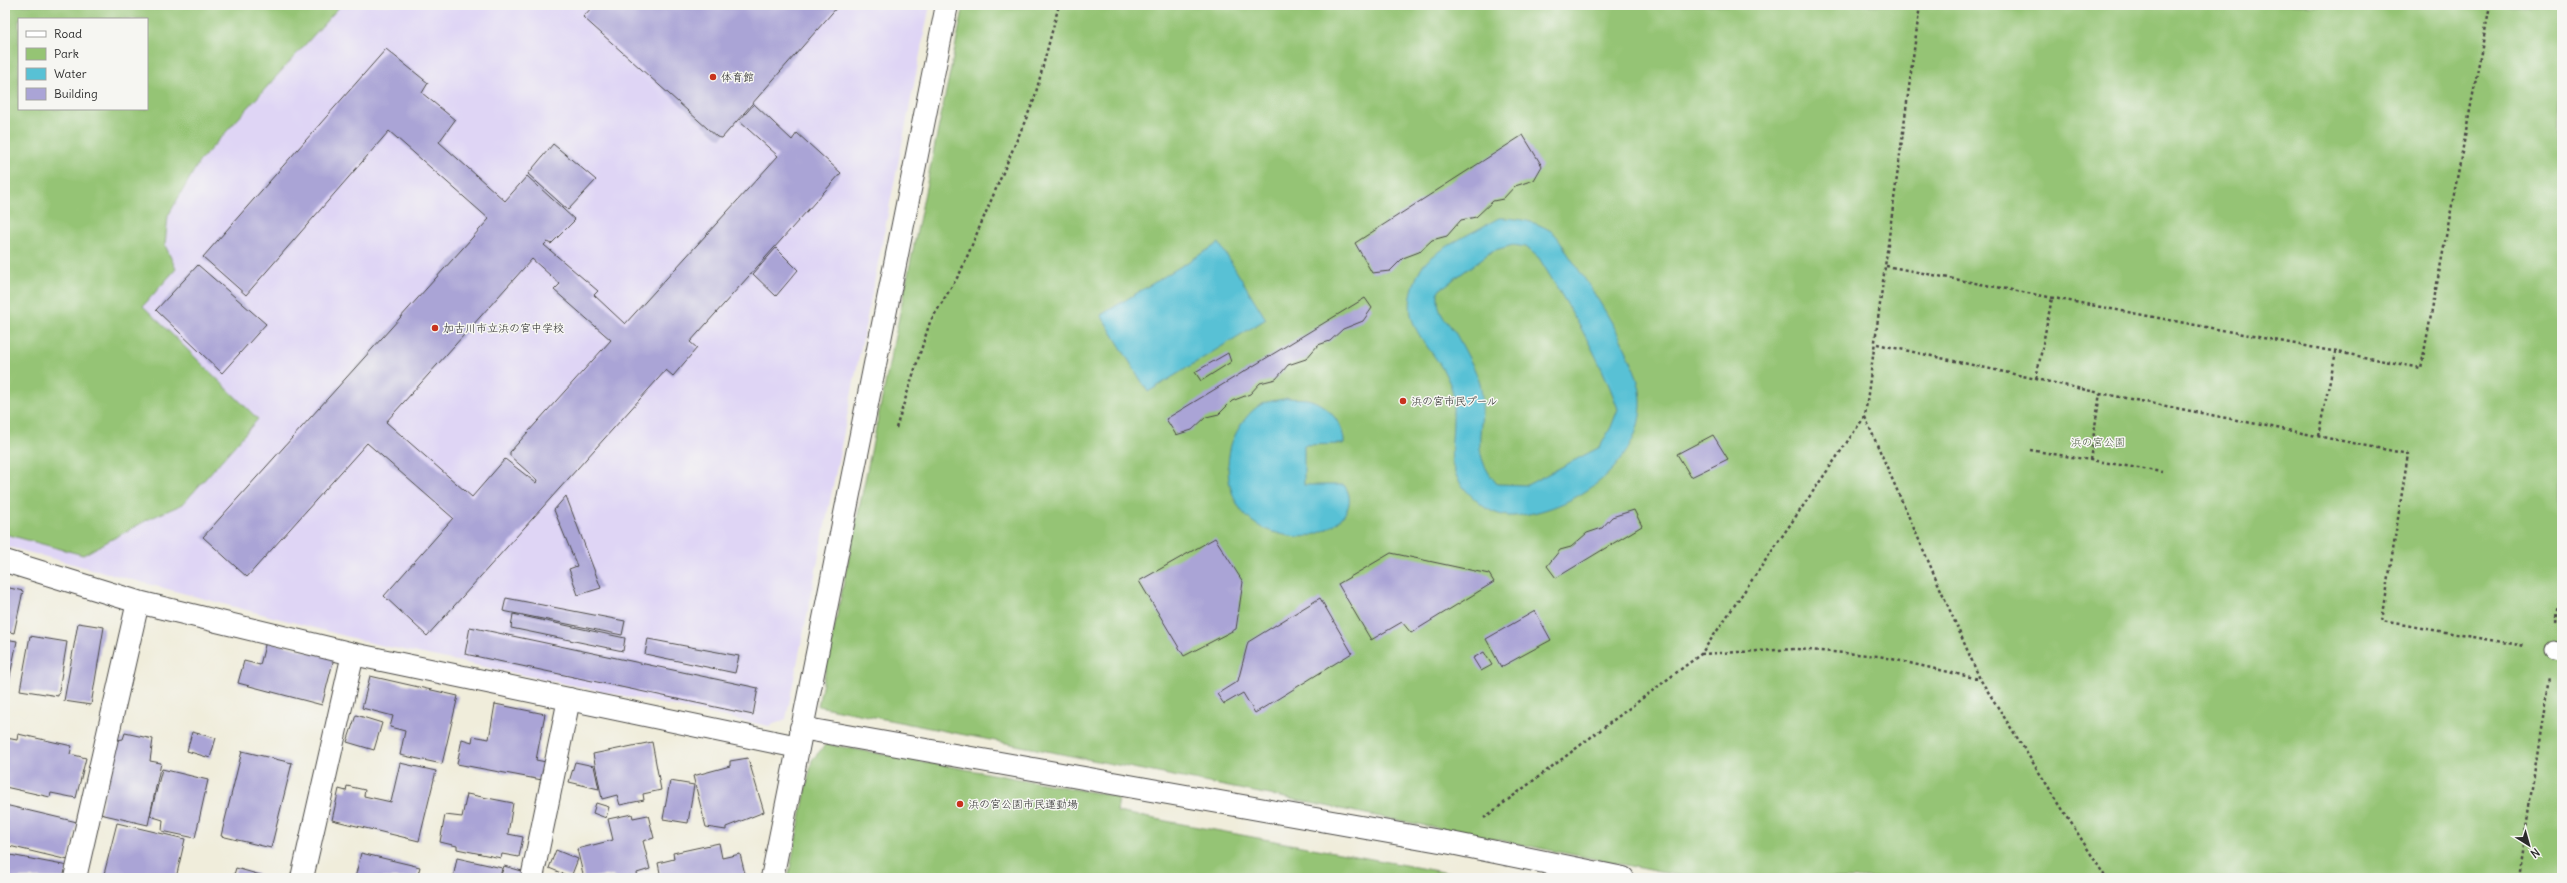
<svg xmlns="http://www.w3.org/2000/svg" width="2567" height="883" font-family="Delius,'Klee One',sans-serif">
<rect width="100%" height="100%" fill="#f6f6f2"/>
<filter id="ink" filterUnits="userSpaceOnUse"><feTurbulence type="fractalNoise" baseFrequency=".025" numOctaves="2"/><feDisplacementMap in="SourceGraphic" scale="8" xChannelSelector="R" yChannelSelector="G"/><feConvolveMatrix kernelMatrix="1 2 1 2 8 2 1 2 1" color-interpolation-filters="sRGB"/></filter>
<filter id="wash" filterUnits="userSpaceOnUse"><feTurbulence type="fractalNoise" baseFrequency=".012" numOctaves="4" result="noise"/><feDisplacementMap in="SourceGraphic" scale="16" xChannelSelector="R" yChannelSelector="G"/><feGaussianBlur stdDeviation="0.9" result="paint"/><feColorMatrix in="noise" values="0 0 0 0 0 0 0 0 0 0 0 0 0 0 0 0 0 1.4 0 .05"/><feComposite in="paint" operator="in"/></filter>
<g filter="url(#wash)">
<rect width="100%" height="100%" fill="#f0eddb"/>
<path fill="#dfd5f5" fill-rule="evenodd" d="M 5,5 L 930,5 L 786,719 L 769,726 L 375,644 L 5,546 ZM 19,19 L 147,19 L 147,109 L 19,109 Z"/>
<g fill="#95c474" stroke="#607850" fill-rule="evenodd">
<path d="M 5,5 L 341,5 L 199,162 L 168,216 L 165,245 L 176,269 L 143,306 L 258,419 L 183,504 L 149,519 L 83,555 L 5,534 ZM 19,19 L 147,19 L 147,109 L 19,109 Z"/>
<path d="M 964,5 L 2562,5 L 2562,878 L 1691,878 L 818,706 Z"/>
<path d="M 826,744 L 1119,797 L 1117,812 L 1475,878 L 788,878 L 812,760 Z"/>
</g>
<g fill="#58c1d5" stroke="#427680" fill-rule="evenodd">
<path d="M 1499,218 C 1517,218 1535,221 1551,231 C 1559,236 1565,250 1570,257 C 1593,291 1644,365 1641,406 C 1638,468 1572,511 1514,516 C 1501,517 1486,510 1477,501 C 1441,470 1454,452 1453,411 C 1453,404 1454,396 1452,390 C 1437,342 1390,330 1420,270 C 1428,253 1481,228 1499,218 ZM 1513,245 L 1526,247 L 1539,258 C 1569,307 1599,354 1618,409 L 1611,427 L 1600,447 L 1527,485 L 1497,484 C 1465,447 1489,426 1480,383 C 1478,374 1461,343 1456,334 C 1444,316 1437,316 1438,291 L 1492,251 Z"/>
<path d="M 1219,243 L 1266,319 L 1148,392 L 1101,315 Z"/>
<path d="M 1288,398 C 1294,399 1301,398 1307,399 C 1327,403 1345,425 1344,444 L 1304,445 L 1304,485 L 1344,485 C 1362,509 1331,532 1308,536 C 1298,538 1287,536 1277,533 C 1237,524 1221,484 1231,445 C 1236,430 1250,407 1267,402 C 1274,400 1281,400 1288,398 Z"/>
</g>
<g id="blocks">
<g fill="#aaa4d6" fill-rule="evenodd">
<path d="M 594,5 L 839,5 L 722,138 L 717,137 L 583,17 Z"/>
<path d="M 386,49 L 428,83 L 422,93 L 455,120 L 439,142 L 505,201 L 527,176 L 575,220 L 551,244 L 547,242 L 544,245 L 598,291 L 594,295 L 625,324 L 778,156 L 739,121 L 754,104 L 792,140 L 797,133 L 841,173 L 690,342 L 697,348 L 673,376 L 666,370 L 427,636 L 384,596 L 453,518 L 367,443 L 247,577 L 203,537 L 489,219 L 389,131 L 246,295 L 203,257 ZM 532,259 L 560,284 L 554,290 L 611,340 L 510,452 L 510,456 L 537,480 L 536,483 L 505,459 L 472,497 L 386,422 Z"/>
<path d="M 1523,135 L 1542,166 L 1534,180 L 1515,186 L 1503,199 L 1493,201 L 1476,217 L 1461,220 L 1447,236 L 1432,240 L 1419,252 L 1403,258 L 1390,271 L 1372,273 L 1355,243 Z"/>
<path d="M 553,144 L 596,180 L 568,210 L 528,174 Z"/>
<path d="M 776,248 L 798,270 L 776,296 L 753,274 Z"/>
<path d="M 198,265 L 266,324 L 222,373 L 156,310 Z"/>
<path d="M 1365,298 L 1372,308 L 1363,321 L 1343,329 L 1330,341 L 1318,345 L 1306,359 L 1288,365 L 1276,379 L 1260,383 L 1250,394 L 1232,401 L 1219,414 L 1206,417 L 1192,430 L 1176,435 L 1166,419 Z"/>
<path d="M 1228,353 L 1231,362 L 1201,381 L 1195,372 Z"/>
<path d="M 1713,435 L 1728,459 L 1691,477 L 1677,454 Z"/>
<path d="M 566,496 L 601,588 L 578,595 L 569,569 L 577,566 L 554,510 Z"/>
<path d="M 1634,510 L 1642,526 L 1556,578 L 1547,566 L 1560,550 L 1571,547 L 1587,533 L 1602,528 L 1612,517 Z"/>
<path d="M 1215,538 L 1243,582 L 1236,629 L 1184,656 L 1139,581 Z"/>
<path d="M 1391,553 L 1489,574 L 1494,582 L 1411,633 L 1402,622 L 1371,640 L 1338,584 Z"/>
<path d="M 5,587 L 23,591 L 14,633 L 5,631 Z"/>
<path d="M 506,598 L 625,621 L 622,635 L 503,611 Z"/>
<path d="M 1320,598 L 1352,653 L 1255,713 L 1243,693 L 1224,704 L 1217,694 L 1238,681 L 1248,642 Z"/>
<path d="M 1535,611 L 1551,640 L 1501,667 L 1486,639 Z"/>
<path d="M 513,614 L 625,638 L 623,651 L 511,628 Z"/>
<path d="M 78,623 L 104,627 L 91,705 L 64,701 Z"/>
<path d="M 470,627 L 758,688 L 753,715 L 465,654 Z"/>
<path d="M 30,636 L 67,642 L 58,696 L 20,690 Z"/>
<path d="M 5,639 L 17,641 L 7,691 L 5,691 Z"/>
<path d="M 648,639 L 739,656 L 735,673 L 645,654 Z"/>
<path d="M 266,641 L 334,658 L 322,705 L 238,683 L 244,661 L 260,665 Z"/>
<path d="M 1484,652 L 1492,665 L 1481,671 L 1473,658 Z"/>
<path d="M 370,676 L 458,696 L 442,764 L 400,755 L 405,731 L 390,727 L 393,716 L 362,708 Z"/>
<path d="M 495,704 L 545,714 L 536,760 L 546,762 L 542,780 L 457,764 L 462,739 L 472,742 L 473,736 L 489,739 Z"/>
<path d="M 356,715 L 382,723 L 374,750 L 347,742 Z"/>
<path d="M 192,732 L 216,738 L 210,758 L 187,751 Z"/>
<path d="M 125,733 L 153,739 L 150,761 L 161,763 L 148,825 L 100,814 L 117,740 L 123,739 Z"/>
<path d="M 18,734 L 72,746 L 70,754 L 86,758 L 76,798 L 51,793 L 50,797 L 5,787 L 6,738 L 17,740 Z"/>
<path d="M 652,742 L 661,790 L 643,794 L 644,800 L 620,805 L 617,795 L 602,799 L 593,754 Z"/>
<path d="M 242,751 L 292,763 L 271,848 L 221,836 Z"/>
<path d="M 748,758 L 764,812 L 726,827 L 726,830 L 706,827 L 693,776 L 730,766 L 730,761 Z"/>
<path d="M 575,762 L 594,766 L 599,789 L 569,782 Z"/>
<path d="M 400,763 L 436,771 L 419,841 L 332,820 L 339,789 L 346,791 L 347,786 L 365,790 L 364,796 L 391,802 Z"/>
<path d="M 162,769 L 208,780 L 195,838 L 162,831 L 163,820 L 150,816 Z"/>
<path d="M 670,781 L 694,785 L 688,823 L 663,819 Z"/>
<path d="M 467,794 L 513,803 L 508,834 L 523,837 L 519,857 L 502,854 L 501,858 L 457,849 L 457,846 L 440,842 L 445,815 L 462,817 Z"/>
<path d="M 596,803 L 609,807 L 606,818 L 593,813 Z"/>
<path d="M 5,805 L 77,822 L 68,860 L 5,845 Z"/>
<path d="M 632,814 L 633,818 L 648,815 L 654,838 L 643,841 L 650,869 L 637,873 L 638,878 L 614,878 L 613,875 L 584,878 L 577,849 L 613,840 L 608,819 Z"/>
<path d="M 117,823 L 185,839 L 176,878 L 103,878 Z"/>
<path d="M 719,843 L 722,858 L 740,854 L 746,878 L 661,878 L 658,863 L 674,859 L 673,853 Z"/>
<path d="M 556,850 L 578,859 L 571,877 L 549,868 Z"/>
<path d="M 361,853 L 420,867 L 417,878 L 355,878 Z"/>
<path d="M 5,854 L 68,866 L 65,878 L 5,878 Z"/>
<path d="M 457,858 L 502,868 L 500,878 L 453,878 Z"/>
<path d="M 504,866 L 522,871 L 520,878 L 500,878 Z"/>
<path d="M 236,868 L 271,878 L 233,878 Z"/>
</g>
</g>
</g>
<g filter="url(#ink)">
<use href="#blocks" fill-opacity="0" stroke="#494845" stroke-width="1"/>
<g fill="none" stroke-linecap="round" stroke-linejoin="round">
<g stroke="#494845" stroke-width="19">
<path id="lane" d="M 2553,650 L 2562,652"/>
</g>
<g stroke="#494845" stroke-width="24">
<g id="street">
<path d="M 5,561 L 138,602 L 353,654 L 798,747"/>
<path d="M 801,728 L 1451,843 L 1623,878"/>
<path d="M 75,878 L 138,602"/>
<path d="M 302,878 L 353,654"/>
<path d="M 532,878 L 569,699"/>
<path d="M 772,878 L 947,5"/>
</g>
</g>
<g stroke="#494845" stroke-width="2.5" stroke-dasharray="3 3" stroke-linecap="butt">
<path d="M 1886,266 L 2421,368 L 2490,5"/>
<path d="M 1877,344 L 2100,393 L 2408,454 L 2382,621 L 2525,646"/>
<path d="M 2036,379 L 2052,298"/>
<path d="M 1865,417 L 1980,679 L 2106,878"/>
<path d="M 896,428 L 930,322 L 960,273 L 1034,100 L 1059,5"/>
<path d="M 2318,436 L 2336,352"/>
<path d="M 2030,450 L 2162,472"/>
<path d="M 2090,460 L 2100,393"/>
<path d="M 2557,622 L 2562,591"/>
<path d="M 1701,654 L 1796,649 L 1879,656 L 1979,679"/>
<path d="M 1484,818 L 1701,654 L 1865,416 L 1920,5"/>
<path d="M 2518,878 L 2549,678"/>
</g>
<use href="#lane" stroke="#fff" stroke-width="17"/>
<use href="#street" stroke="#fff" stroke-width="22"/>
</g>
</g>
<g fill="#c8321e" stroke="#f6f6f2" stroke-width="1.5">
<circle cx="713" cy="77" r="4"/>
<circle cx="435" cy="328" r="4"/>
<circle cx="1403" cy="401" r="4"/>
<circle cx="960" cy="804" r="4"/>
</g>
<g text-anchor="middle" dominant-baseline="central" stroke-width="3" stroke-linejoin="round" paint-order="stroke">
<g font-size="11" fill="#2b2b2b" stroke="#f6f6f2" text-anchor="start">
<text x="721" y="77">体育館</text>
<text x="443" y="328">加古川市立浜の宮中学校</text>
<text x="1411" y="401">浜の宮市民プール</text>
<text x="968" y="804">浜の宮公園市民運動場</text>
</g>
<g font-size="11" fill="#4b5941" stroke="#f6f6f2">
<text x="2098" y="442">浜の宮公園</text>
</g>
</g>
<rect width="2567" height="883" fill="none" stroke="#f6f6f2" stroke-width="20"/>
<rect x="18" y="18" width="130" height="92" fill="#f6f6f2" stroke="#a5a5a2"/>
<rect x="26" y="31" width="20" height="6" fill="#ffffff" stroke="#a5a5a2"/>
<text x="54" y="38" font-size="12" fill="#2b2b2b">Road</text>
<rect x="26" y="48" width="20" height="12" fill="#95c474" stroke="#a5a5a2"/>
<text x="54" y="58" font-size="12" fill="#2b2b2b">Park</text>
<rect x="26" y="68" width="20" height="12" fill="#58c1d5" stroke="#a5a5a2"/>
<text x="54" y="78" font-size="12" fill="#2b2b2b">Water</text>
<rect x="26" y="88" width="20" height="12" fill="#aaa4d6" stroke="#a5a5a2"/>
<text x="54" y="98" font-size="12" fill="#2b2b2b">Building</text>
<g transform="translate(2529 845) rotate(143)" stroke="#f6f6f2" stroke-width="3" paint-order="stroke">
<path d="M0-3L7 15L0 10L-7 15Z" fill="#2b2b2b"/>
<text y="-6" font-size="11" font-weight="bold" text-anchor="middle" fill="#2b2b2b">N</text>
</g>
</svg>
